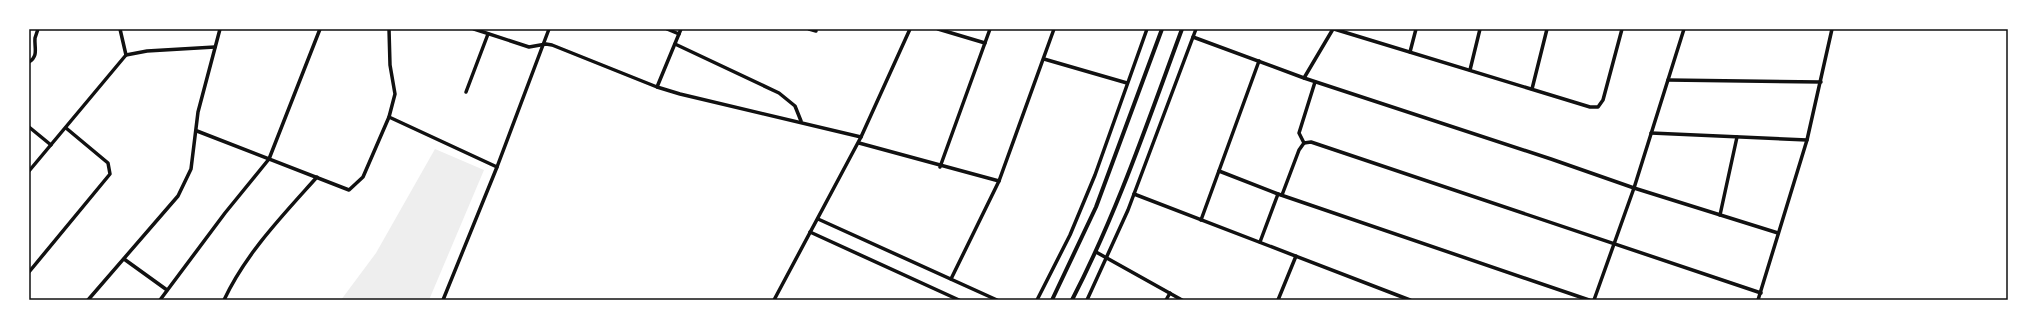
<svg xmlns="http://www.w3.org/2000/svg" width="2037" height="329" font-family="'Noto Sans',sans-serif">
<rect width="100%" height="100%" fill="#fff"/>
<path fill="#eee" d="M 435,149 L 484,170 L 429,300 L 341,300 L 376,253 Z"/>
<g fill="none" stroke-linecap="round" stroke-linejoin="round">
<g stroke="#111" stroke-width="3.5">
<path d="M 474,29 L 529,47 L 546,44 L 552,45 L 657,87 L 680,94 L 861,137"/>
<path d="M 667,29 L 679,34"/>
<path d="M 809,29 L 816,31"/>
<path d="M 938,29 L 985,43"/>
<path d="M 1334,29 L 1590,107 L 1598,107 L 1603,100 L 1622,29"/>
<path d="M 1193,37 L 1304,78 L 1551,159 L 1634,188 L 1778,233"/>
<path d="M 675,44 L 779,93 L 795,106 L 801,121"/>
<path d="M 1410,52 L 1416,29"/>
<path d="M 126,55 L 147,51 L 215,47"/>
<path d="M 1044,59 L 1127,83"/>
<path d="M 29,62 C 39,56 34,47 35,38 C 36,35 37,32 38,29"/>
<path d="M 1470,70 L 1480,29"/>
<path d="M 1304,78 L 1333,29"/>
<path d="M 1668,80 L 1821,82"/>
<path d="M 657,87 L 681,29"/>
<path d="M 1532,89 L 1547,29"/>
<path d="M 466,92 L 488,34"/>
<path d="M 389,117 L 497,167"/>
<path d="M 29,127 L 51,145"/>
<path d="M 197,131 L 349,190 L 363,177 L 389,117 L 395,94 L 390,65 L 389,29"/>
<path d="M 1651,133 L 1807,140"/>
<path d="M 859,143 L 999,181"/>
<path d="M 1304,143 L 1311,142 L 1761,293"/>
<path d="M 1304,143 L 1299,133 L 1315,82"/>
<path d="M 940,167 L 990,29"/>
<path d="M 29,171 L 126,55 L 120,29"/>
<path d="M 1219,171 L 1278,194 L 1589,300"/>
<path d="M 1134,194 L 1410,300"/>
<path d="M 1282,195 L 1299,150 L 1304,143"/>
<path d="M 1720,215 L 1737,137"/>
<path d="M 818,219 L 997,300"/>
<path d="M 1201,220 L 1259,61"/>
<path d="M 810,232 L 959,300"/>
<path d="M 1260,242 L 1278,194"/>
<path d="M 1096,252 L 1182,300"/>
<path d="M 124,259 L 167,290"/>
<path d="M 29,272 L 110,174 L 108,163 L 66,128"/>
<path d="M 951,279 L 999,181 L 1054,29"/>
<path d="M 88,300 L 178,196 L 191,169 L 198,112 L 220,29"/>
<path d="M 160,300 L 225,213 L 269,159 L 320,29"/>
<path d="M 224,300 C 246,253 283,215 317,177"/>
<path d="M 443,300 L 497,167 L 549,29"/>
<path d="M 774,300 L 861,137 L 910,29"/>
<path d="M 1037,300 L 1070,235 L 1095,175 L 1147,29"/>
<path d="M 1087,300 L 1128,210 L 1196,29"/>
<path d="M 1166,300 L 1170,293"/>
<path d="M 1278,300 L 1296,256"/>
<path d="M 1594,300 L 1634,188 L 1684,29"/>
<path d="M 1758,300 L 1807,140 L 1832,29"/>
</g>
<g stroke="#111" stroke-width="4">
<path d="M 1052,300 L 1096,207 L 1162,29"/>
<path d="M 1072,300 C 1117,213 1148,121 1182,29"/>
</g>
</g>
<rect width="2037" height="329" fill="none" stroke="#ffffff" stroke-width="60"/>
<rect x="30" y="30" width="1977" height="269" fill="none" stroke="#111" stroke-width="1.5"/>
</svg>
